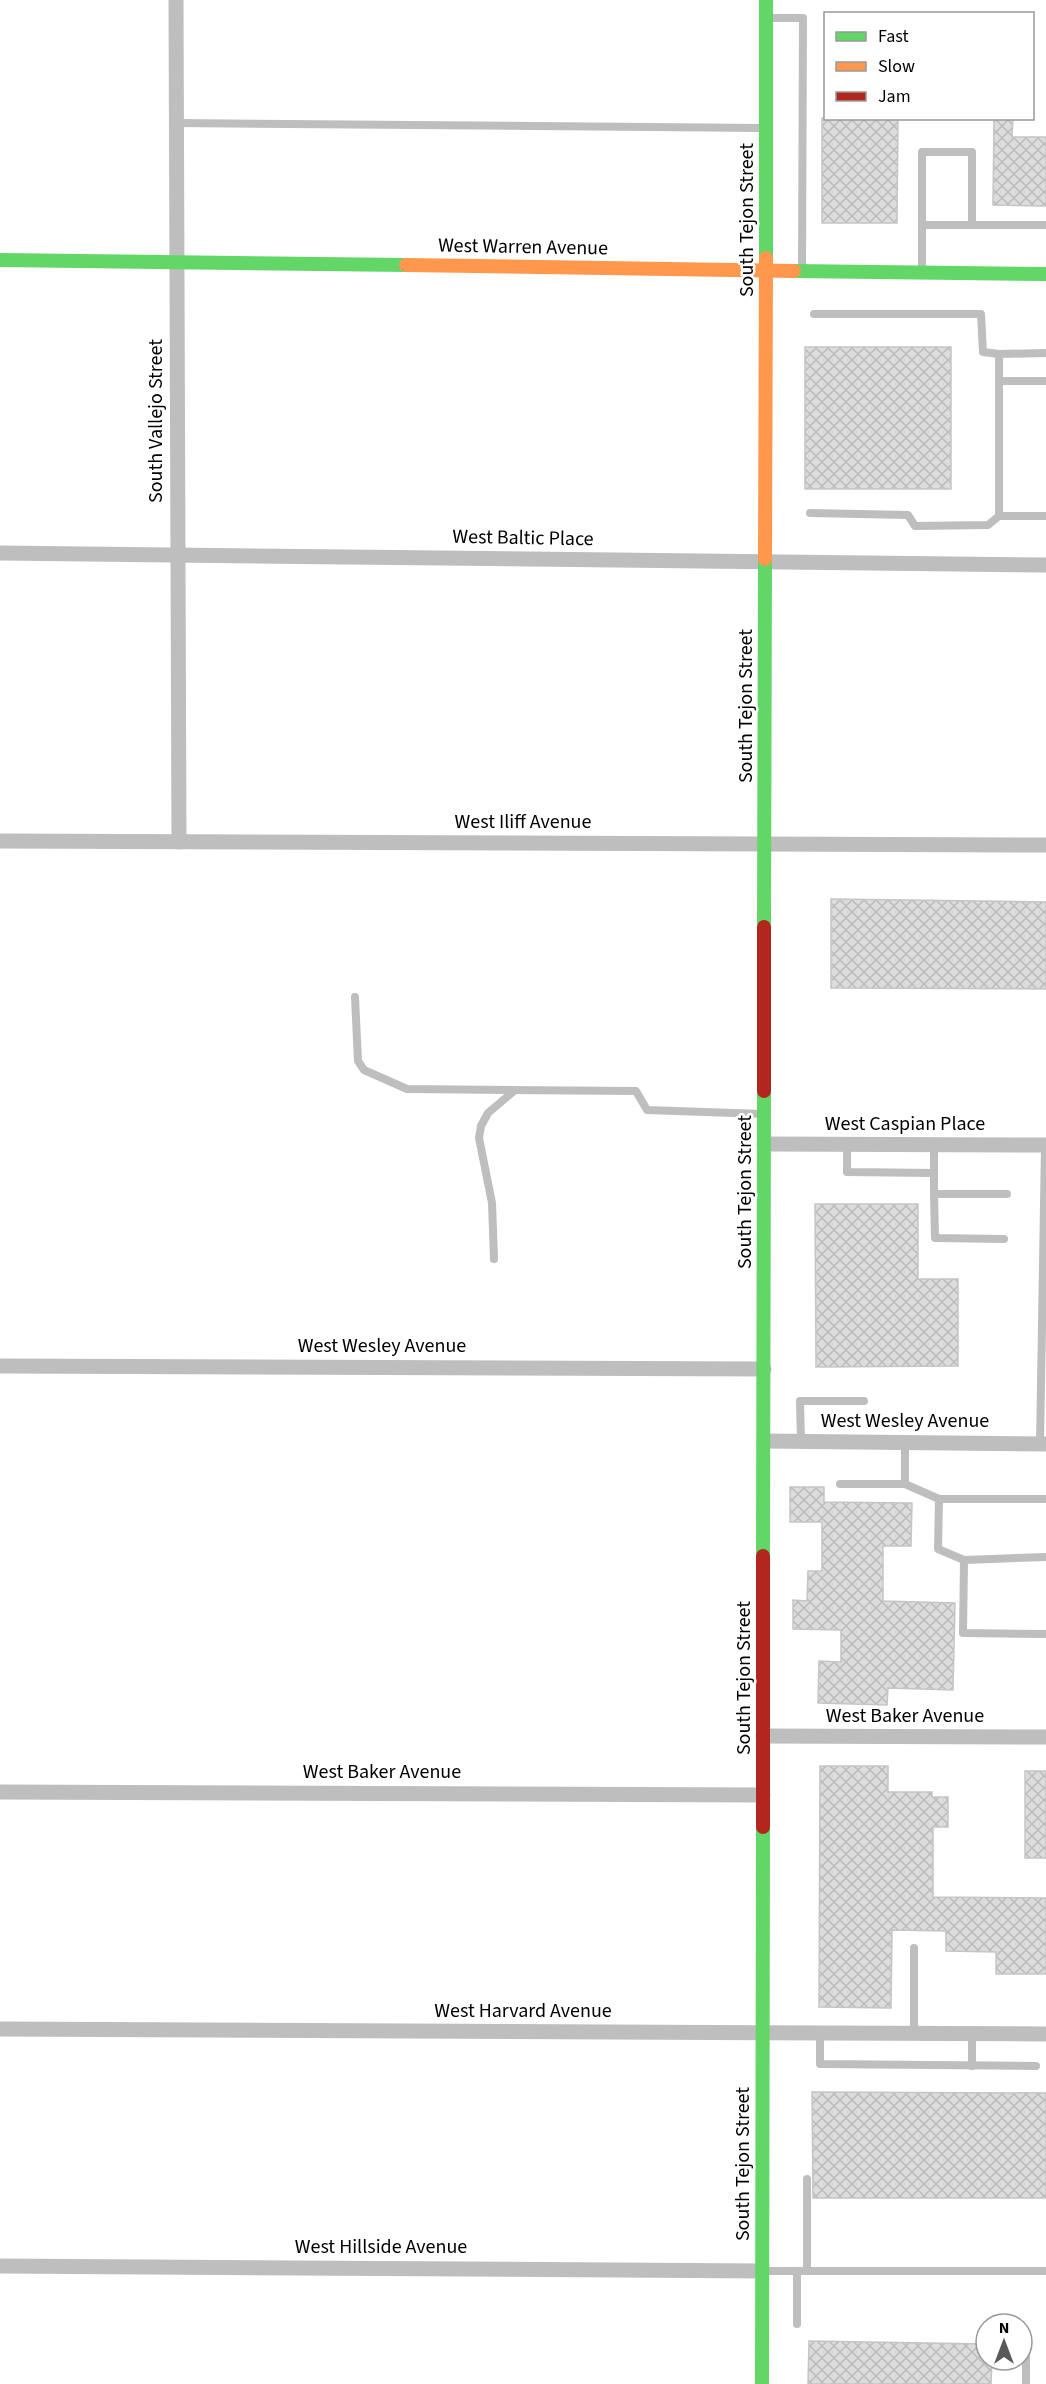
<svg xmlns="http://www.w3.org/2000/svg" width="1046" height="2384" font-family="'Source Sans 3',sans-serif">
<defs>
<pattern id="building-cross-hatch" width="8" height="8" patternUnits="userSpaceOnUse" patternTransform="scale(1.5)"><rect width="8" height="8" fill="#dcdcdc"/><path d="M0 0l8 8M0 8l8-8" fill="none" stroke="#bbb"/></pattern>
</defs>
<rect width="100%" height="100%" fill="#fff"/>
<g fill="url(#building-cross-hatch)" stroke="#c5c5c5" stroke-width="1.5">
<path d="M 822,118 L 898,118 L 897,223 L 822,223 Z"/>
<path d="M 994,118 L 1013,118 L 1012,137 L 1046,137 L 1046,206 L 993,205 Z"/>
<rect x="805" y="347" width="146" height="142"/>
<path d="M 831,899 L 1046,902 L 1046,989 L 831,988 Z"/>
<path d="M 815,1204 L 918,1204 L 918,1279 L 958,1279 L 958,1366 L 816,1367 Z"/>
<path d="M 790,1487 L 824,1487 L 824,1502 L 912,1503 L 911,1546 L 883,1546 L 883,1601 L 955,1603 L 953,1690 L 888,1688 L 887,1705 L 818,1703 L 819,1661 L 841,1662 L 841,1630 L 793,1629 L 793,1600 L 807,1601 L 808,1571 L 822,1571 L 822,1522 L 790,1522 Z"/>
<path d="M 820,1766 L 888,1766 L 888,1792 L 932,1792 L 932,1797 L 948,1797 L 948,1827 L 933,1827 L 933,1897 L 1046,1898 L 1046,1974 L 996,1974 L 996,1952 L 946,1951 L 946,1931 L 892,1930 L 891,2008 L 819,2007 Z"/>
<rect x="1025" y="1771" width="21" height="87"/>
<path d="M 812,2092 L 1046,2093 L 1046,2198 L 813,2198 Z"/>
<path d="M 809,2341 L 986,2344 L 986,2360 L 992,2360 L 991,2384 L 808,2384 Z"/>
</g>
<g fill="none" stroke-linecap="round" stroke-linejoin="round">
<g stroke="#bebebe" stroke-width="8">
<path d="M 769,18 L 803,18 L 802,269"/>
<path d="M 176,123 L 762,128"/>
<path d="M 922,225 L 972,225"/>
<path d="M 922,271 L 922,152 L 972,152 L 972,225 L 1046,225"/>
<path d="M 814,314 L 981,314 L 983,352 L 999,354 L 999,381"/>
<path d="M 999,354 L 1046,353"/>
<path d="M 810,513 L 908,515 L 915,526 L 988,525 L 999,516 L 1046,516"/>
<path d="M 999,516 L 999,381 L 1046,381"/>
<path d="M 355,997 L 358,1061 L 364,1070 L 407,1089 L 636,1091 L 647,1110 L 763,1114"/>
<path d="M 847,1144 L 847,1172 L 934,1173 L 934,1194 L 1007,1194"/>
<path d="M 934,1145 L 934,1173"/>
<path d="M 934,1194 L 935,1238 L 1004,1239"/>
<path d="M 494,1259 L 492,1203 L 479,1138 L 481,1126 L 488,1113 L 514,1091"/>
<path d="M 801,1442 L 800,1401 L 864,1401"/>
<path d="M 905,1442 L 905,1484 L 939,1499 L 1046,1499"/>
<path d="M 1040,1444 L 1045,1145"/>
<path d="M 840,1484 L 905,1484"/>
<path d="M 939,1499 L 938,1549 L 964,1560 L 1046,1557"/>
<path d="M 964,1560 L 963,1633 L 1046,1634"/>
<path d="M 820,2034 L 820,2064 L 1036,2066"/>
<path d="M 914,2034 L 914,1948"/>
<path d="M 972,2034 L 972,2066"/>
<path d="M 765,2271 L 807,2271 L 807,2179"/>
<path d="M 797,2271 L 797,2324"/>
<path d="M 807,2271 L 1046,2271"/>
<path d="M 1026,2333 L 1026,2384"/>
</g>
<g stroke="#bebebe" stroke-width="15">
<path d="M 176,0 L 179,842"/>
<path d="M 0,553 L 1046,565"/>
<path d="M 0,841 L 1046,845"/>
<path d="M 764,1144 L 1046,1145"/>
<path d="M 0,1366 L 764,1369"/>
<path d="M 764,1441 L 1046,1444"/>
<path d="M 763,1736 L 1046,1737"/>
<path d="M 0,1792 L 763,1795"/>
<path d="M 0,2029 L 1046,2034"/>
<path d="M 0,2266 L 762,2271"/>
</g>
<g stroke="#63d668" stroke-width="14">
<path d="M 766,258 L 766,0"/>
<path d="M 0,260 L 406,265"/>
<path d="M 794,271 L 1046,274"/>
<path d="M 764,927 L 765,559"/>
<path d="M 763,1556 L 764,1091"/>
<path d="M 762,2384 L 763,1827"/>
</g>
<g stroke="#ff974d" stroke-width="14">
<path d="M 406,265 L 794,271"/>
<path d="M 765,559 L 766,258"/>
</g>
<g stroke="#b3261e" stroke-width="14">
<path d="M 764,1091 L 764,927"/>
<path d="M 763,1827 L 763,1556"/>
</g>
</g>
<g text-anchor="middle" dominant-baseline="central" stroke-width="5" stroke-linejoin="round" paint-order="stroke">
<g font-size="20" fill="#000" stroke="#fff">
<text transform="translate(747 220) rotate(-90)">South Tejon Street</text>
<text transform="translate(523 247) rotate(1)">West Warren Avenue</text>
<text transform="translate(156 421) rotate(-90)">South Vallejo Street</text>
<text transform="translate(523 538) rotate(1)">West Baltic Place</text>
<text transform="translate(746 706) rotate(-90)">South Tejon Street</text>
<text x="523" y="822">West Iliff Avenue</text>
<text x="905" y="1124">West Caspian Place</text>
<text transform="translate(745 1192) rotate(-90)">South Tejon Street</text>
<text x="382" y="1346">West Wesley Avenue</text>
<text x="905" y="1421">West Wesley Avenue</text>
<text transform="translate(744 1678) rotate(-90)">South Tejon Street</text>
<text x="905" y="1716">West Baker Avenue</text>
<text x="382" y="1772">West Baker Avenue</text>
<text x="523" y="2011">West Harvard Avenue</text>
<text transform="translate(743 2164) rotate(-90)">South Tejon Street</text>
<text x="381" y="2247">West Hillside Avenue</text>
</g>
</g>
<rect x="824" y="12" width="210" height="108" fill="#ffffff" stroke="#999999" stroke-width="1.5"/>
<rect x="836" y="32" width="30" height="9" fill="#63d668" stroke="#999999" stroke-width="1.5"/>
<text x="878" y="42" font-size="18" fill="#000000">Fast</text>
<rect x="836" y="62" width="30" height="9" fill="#ff974d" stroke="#999999" stroke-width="1.5"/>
<text x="878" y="72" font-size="18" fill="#000000">Slow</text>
<rect x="836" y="92" width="30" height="9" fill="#b3261e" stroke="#999999" stroke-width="1.5"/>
<text x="878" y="102" font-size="18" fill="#000000">Jam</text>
<g transform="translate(1004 2342)"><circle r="28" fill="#ffffff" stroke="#999999" stroke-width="1.5"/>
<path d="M0-4.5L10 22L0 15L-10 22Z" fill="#595959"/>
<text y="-9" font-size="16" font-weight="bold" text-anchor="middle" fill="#000000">N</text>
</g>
</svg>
